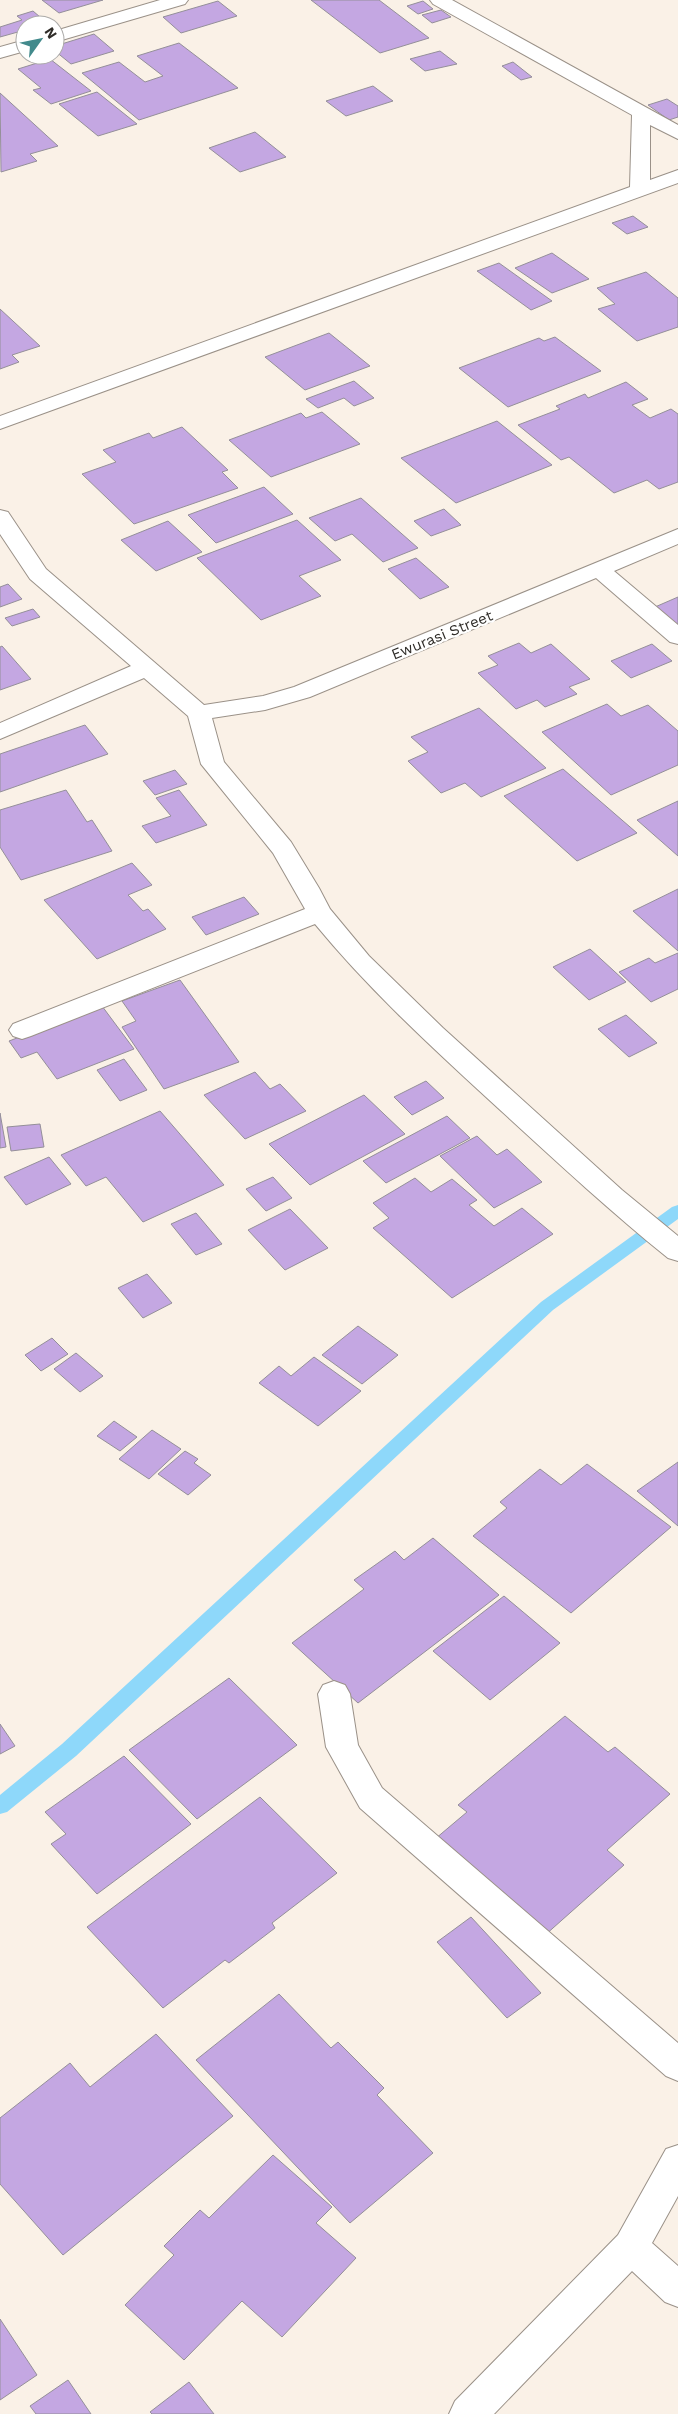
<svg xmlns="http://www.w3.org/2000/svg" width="678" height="2414" font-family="'Work Sans',sans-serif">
<rect width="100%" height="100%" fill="#faf1e7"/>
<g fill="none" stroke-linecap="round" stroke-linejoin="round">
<path fill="#8ed8fa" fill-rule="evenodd" d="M 678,1205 L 678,1219 L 553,1310 L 76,1756 L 7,1812 L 0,1814 L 0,1795 L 62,1744 L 541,1302 L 672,1207 Z"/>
</g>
<g fill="#c4a7e2" stroke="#948f99">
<path d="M 42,0 L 103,0 L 59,13 Z"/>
<path d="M 311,0 L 379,0 L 429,38 L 380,53 Z"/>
<path d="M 218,1 L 237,16 L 181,33 L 163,17 Z"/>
<path d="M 423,1 L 433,9 L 418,14 L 407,6 Z"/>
<path d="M 441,10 L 451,17 L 432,23 L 422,15 Z"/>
<path d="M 33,11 L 47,23 L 25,25 L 25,30 L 0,37 L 0,27 L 22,20 L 17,16 Z"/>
<path d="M 94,34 L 114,51 L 71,64 L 55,51 L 55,46 Z"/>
<path d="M 179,43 L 238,88 L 139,120 L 82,73 L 119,62 L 145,82 L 163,76 L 137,56 Z"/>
<path d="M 440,51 L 457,64 L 425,71 L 410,59 Z"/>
<path d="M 50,59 L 91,91 L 51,104 L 33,90 L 41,88 L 18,69 Z"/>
<path d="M 513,62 L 532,77 L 521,80 L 502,66 Z"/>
<path d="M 373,86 L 393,101 L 346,116 L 326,101 Z"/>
<path d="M 97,92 L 137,124 L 98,136 L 59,104 Z"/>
<path d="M 0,93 L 58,146 L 30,154 L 37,161 L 1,172 Z"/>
<path d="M 667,99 L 678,106 L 678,117 L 669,120 L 648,105 Z"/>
<path d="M 255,132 L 286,157 L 240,172 L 209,148 Z"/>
<path d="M 633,216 L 648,227 L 627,234 L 612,223 Z"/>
<path d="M 552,253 L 589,279 L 552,293 L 515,268 Z"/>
<path d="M 499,263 L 552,301 L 531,310 L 477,271 Z"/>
<path d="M 646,272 L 678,298 L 678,327 L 637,341 L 598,309 L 615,304 L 597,288 Z"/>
<path d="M 0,309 L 40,346 L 12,355 L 19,362 L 0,369 Z"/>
<path d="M 329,333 L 370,366 L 305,390 L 265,357 Z"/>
<path d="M 555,337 L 601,371 L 508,407 L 459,368 L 539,338 L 544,341 Z"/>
<path d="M 354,381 L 374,398 L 354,406 L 344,398 L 318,408 L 306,399 Z"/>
<path d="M 626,382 L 648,399 L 632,405 L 650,418 L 671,409 L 678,414 L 678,482 L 659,489 L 647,480 L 614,493 L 569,457 L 561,460 L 518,425 L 560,409 L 556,406 L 585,394 L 588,398 Z"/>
<path d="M 322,412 L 360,444 L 271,477 L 229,440 L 301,413 L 306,418 Z"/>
<path d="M 497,421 L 552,465 L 456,503 L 401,458 Z"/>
<path d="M 182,427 L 228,470 L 222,472 L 238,488 L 134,524 L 82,474 L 116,462 L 103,450 L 149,433 L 153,438 Z"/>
<path d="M 264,487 L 293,514 L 216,543 L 188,515 Z"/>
<path d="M 361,498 L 418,548 L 383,562 L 352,534 L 335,541 L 309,518 Z"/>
<path d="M 444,509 L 461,525 L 431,536 L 414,521 Z"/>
<path d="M 297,520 L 341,560 L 299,576 L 321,596 L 261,620 L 197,558 Z"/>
<path d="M 168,521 L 202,552 L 156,571 L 121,540 Z"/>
<path d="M 416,558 L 449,587 L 420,599 L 388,569 Z"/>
<path d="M 8,584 L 22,599 L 0,607 L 0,587 Z"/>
<path d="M 678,597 L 678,626 L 655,607 Z"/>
<path d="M 33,609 L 40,617 L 12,626 L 5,618 Z"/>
<path d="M 519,643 L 531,653 L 551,644 L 590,679 L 569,687 L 577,694 L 545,707 L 537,700 L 516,709 L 478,673 L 498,665 L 488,656 Z"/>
<path d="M 652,644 L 672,661 L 631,678 L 611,661 Z"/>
<path d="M 2,646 L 31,679 L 0,690 L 0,647 Z"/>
<path d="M 607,704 L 621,716 L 648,705 L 678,731 L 678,765 L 611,795 L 542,732 Z"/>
<path d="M 479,708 L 546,768 L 481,797 L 465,783 L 441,793 L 408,761 L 428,752 L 411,737 Z"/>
<path d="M 85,725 L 108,754 L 0,792 L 0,754 Z"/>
<path d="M 563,769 L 637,833 L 577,861 L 504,796 Z"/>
<path d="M 175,770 L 187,784 L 155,795 L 143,781 Z"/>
<path d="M 66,790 L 87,822 L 92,820 L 112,851 L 21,880 L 0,847 L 0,810 Z"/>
<path d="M 179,790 L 207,825 L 156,843 L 142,826 L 171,816 L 156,798 Z"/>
<path d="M 678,801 L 678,856 L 637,820 Z"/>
<path d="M 132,863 L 152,885 L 128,895 L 143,911 L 148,909 L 166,929 L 97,959 L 44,900 Z"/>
<path d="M 678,889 L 678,951 L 633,911 Z"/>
<path d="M 244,897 L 259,914 L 206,935 L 192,917 Z"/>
<path d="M 590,949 L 626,982 L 589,1000 L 553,967 Z"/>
<path d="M 678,953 L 678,989 L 651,1002 L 619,972 L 649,958 L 655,963 Z"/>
<path d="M 180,980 L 239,1062 L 164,1089 L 122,1027 L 136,1021 L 122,1001 Z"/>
<path d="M 102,1006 L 134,1049 L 57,1079 L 37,1052 L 21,1058 L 9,1041 Z"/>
<path d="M 626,1015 L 657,1043 L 629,1057 L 598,1029 Z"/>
<path d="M 124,1059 L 147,1090 L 120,1101 L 97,1070 Z"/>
<path d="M 255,1072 L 270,1089 L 280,1084 L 306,1111 L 245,1139 L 204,1095 Z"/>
<path d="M 426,1081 L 444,1098 L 412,1115 L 394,1097 Z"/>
<path d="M 364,1095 L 405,1134 L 310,1185 L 269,1144 Z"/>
<path d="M 160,1111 L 224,1185 L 143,1222 L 106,1177 L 86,1186 L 61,1155 Z"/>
<path d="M 0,1113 L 6,1147 L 0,1148 Z"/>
<path d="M 447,1116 L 470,1138 L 386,1183 L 363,1161 Z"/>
<path d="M 40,1124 L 44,1147 L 11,1151 L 7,1127 Z"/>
<path d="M 477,1136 L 497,1155 L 507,1149 L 542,1182 L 494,1208 L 440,1156 Z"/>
<path d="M 49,1157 L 71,1184 L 26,1205 L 4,1177 Z"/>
<path d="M 273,1177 L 292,1198 L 266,1211 L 246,1189 Z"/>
<path d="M 415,1178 L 431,1192 L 452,1179 L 477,1200 L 469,1205 L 494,1226 L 522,1208 L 553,1234 L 452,1298 L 373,1228 L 389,1218 L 373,1203 Z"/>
<path d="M 290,1209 L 328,1248 L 285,1270 L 248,1230 Z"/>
<path d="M 196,1213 L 222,1244 L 196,1255 L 171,1224 Z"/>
<path d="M 147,1274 L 172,1303 L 143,1318 L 118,1288 Z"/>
<path d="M 358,1326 L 398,1355 L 362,1384 L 322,1355 Z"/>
<path d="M 52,1338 L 68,1354 L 41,1371 L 25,1355 Z"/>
<path d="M 76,1353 L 103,1376 L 80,1392 L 54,1369 Z"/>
<path d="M 314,1357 L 361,1391 L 318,1426 L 259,1383 L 279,1366 L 291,1376 Z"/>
<path d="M 114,1421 L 137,1437 L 120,1451 L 97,1436 Z"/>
<path d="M 152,1430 L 181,1449 L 149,1479 L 119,1459 Z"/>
<path d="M 185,1451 L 198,1459 L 194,1463 L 211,1475 L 188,1495 L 158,1474 Z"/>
<path d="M 678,1462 L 678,1526 L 637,1491 Z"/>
<path d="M 587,1464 L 671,1527 L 571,1613 L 473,1536 L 507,1508 L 500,1502 L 540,1469 L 561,1485 Z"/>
<path d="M 433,1538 L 499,1595 L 358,1703 L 292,1643 L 364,1589 L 354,1580 L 395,1551 L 404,1560 Z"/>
<path d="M 504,1596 L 560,1643 L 490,1700 L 433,1651 Z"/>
<path d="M 229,1678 L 297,1745 L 197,1819 L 129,1750 Z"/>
<path d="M 565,1716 L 608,1752 L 615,1747 L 670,1794 L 607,1850 L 624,1865 L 544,1936 L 435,1839 L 467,1812 L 458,1805 Z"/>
<path d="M 0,1724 L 15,1746 L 0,1754 Z"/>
<path d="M 124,1756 L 191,1824 L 97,1894 L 51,1844 L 66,1834 L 45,1812 Z"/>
<path d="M 260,1797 L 337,1873 L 272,1923 L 275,1928 L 229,1963 L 225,1960 L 163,2008 L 87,1927 Z"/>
<path d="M 471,1917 L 541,1993 L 507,2018 L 437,1942 Z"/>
<path d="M 279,1994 L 331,2048 L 338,2042 L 384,2088 L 377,2095 L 433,2153 L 350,2223 L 196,2060 Z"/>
<path d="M 156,2034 L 233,2116 L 63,2255 L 0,2184 L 0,2118 L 70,2063 L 90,2087 Z"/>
<path d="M 273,2155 L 332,2207 L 316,2223 L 356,2258 L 282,2337 L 242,2301 L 184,2360 L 125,2305 L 174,2255 L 164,2246 L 200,2210 L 209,2218 Z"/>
<path d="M 0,2319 L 37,2375 L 0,2400 Z"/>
<path d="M 68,2380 L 91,2414 L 36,2414 L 30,2406 Z"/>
<path d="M 189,2382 L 214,2414 L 152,2414 L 150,2412 Z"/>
</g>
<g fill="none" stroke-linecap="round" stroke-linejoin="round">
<g stroke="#9a9188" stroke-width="2">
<g id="minor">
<path d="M 160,0 L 188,0 L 185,4 L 55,42 L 55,31 Z"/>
<path d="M 430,0 L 452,0 L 678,125 L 678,139 L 650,125 L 650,180 L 678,170 L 678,183 L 0,429 L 0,416 L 630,187 L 632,115 L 433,4 Z"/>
<path d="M 25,40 L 25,51 L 0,58 L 0,47 Z"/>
<path d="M 0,510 L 8,512 L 46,569 L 204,705 L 263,696 L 294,687 L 678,529 L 678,544 L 614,571 L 678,625 L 678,644 L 670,642 L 596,578 L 310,697 L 265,710 L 212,718 L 224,762 L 291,842 L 319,888 L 330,909 L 369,956 L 443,1028 L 622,1190 L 678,1236 L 678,1261 L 668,1258 C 605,1207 546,1152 486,1097 C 426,1042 367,987 315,924 L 31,1036 L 22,1039 L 13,1036 L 9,1030 L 13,1024 L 305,909 L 273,853 L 201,764 L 188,716 L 144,678 L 0,739 L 0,723 L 131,666 L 30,579 L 0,534 Z"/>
<path d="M 334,1681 L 345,1685 L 350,1694 L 358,1745 L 382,1788 L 678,2043 L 678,2081 L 666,2076 L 360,1808 L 326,1747 L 318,1694 L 323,1685 Z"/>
<path d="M 678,2145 L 678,2196 L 652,2243 L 678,2266 L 678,2307 L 665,2302 L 632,2271 L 494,2414 L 449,2414 L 455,2401 L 618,2235 L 666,2149 Z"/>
</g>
</g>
<use href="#minor" fill="#fff" fill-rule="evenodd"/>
</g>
<g text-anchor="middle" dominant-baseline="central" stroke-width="4.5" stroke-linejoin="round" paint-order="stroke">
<g font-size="15" fill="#2f2c28" stroke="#fff">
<text transform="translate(442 635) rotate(-22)">Ewurasi Street</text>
</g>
</g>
<g transform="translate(40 40) rotate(57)"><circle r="24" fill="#ffffff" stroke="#acaba9"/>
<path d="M0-4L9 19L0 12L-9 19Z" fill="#428a8c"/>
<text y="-8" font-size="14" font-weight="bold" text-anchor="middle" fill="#2f2c28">N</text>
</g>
</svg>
